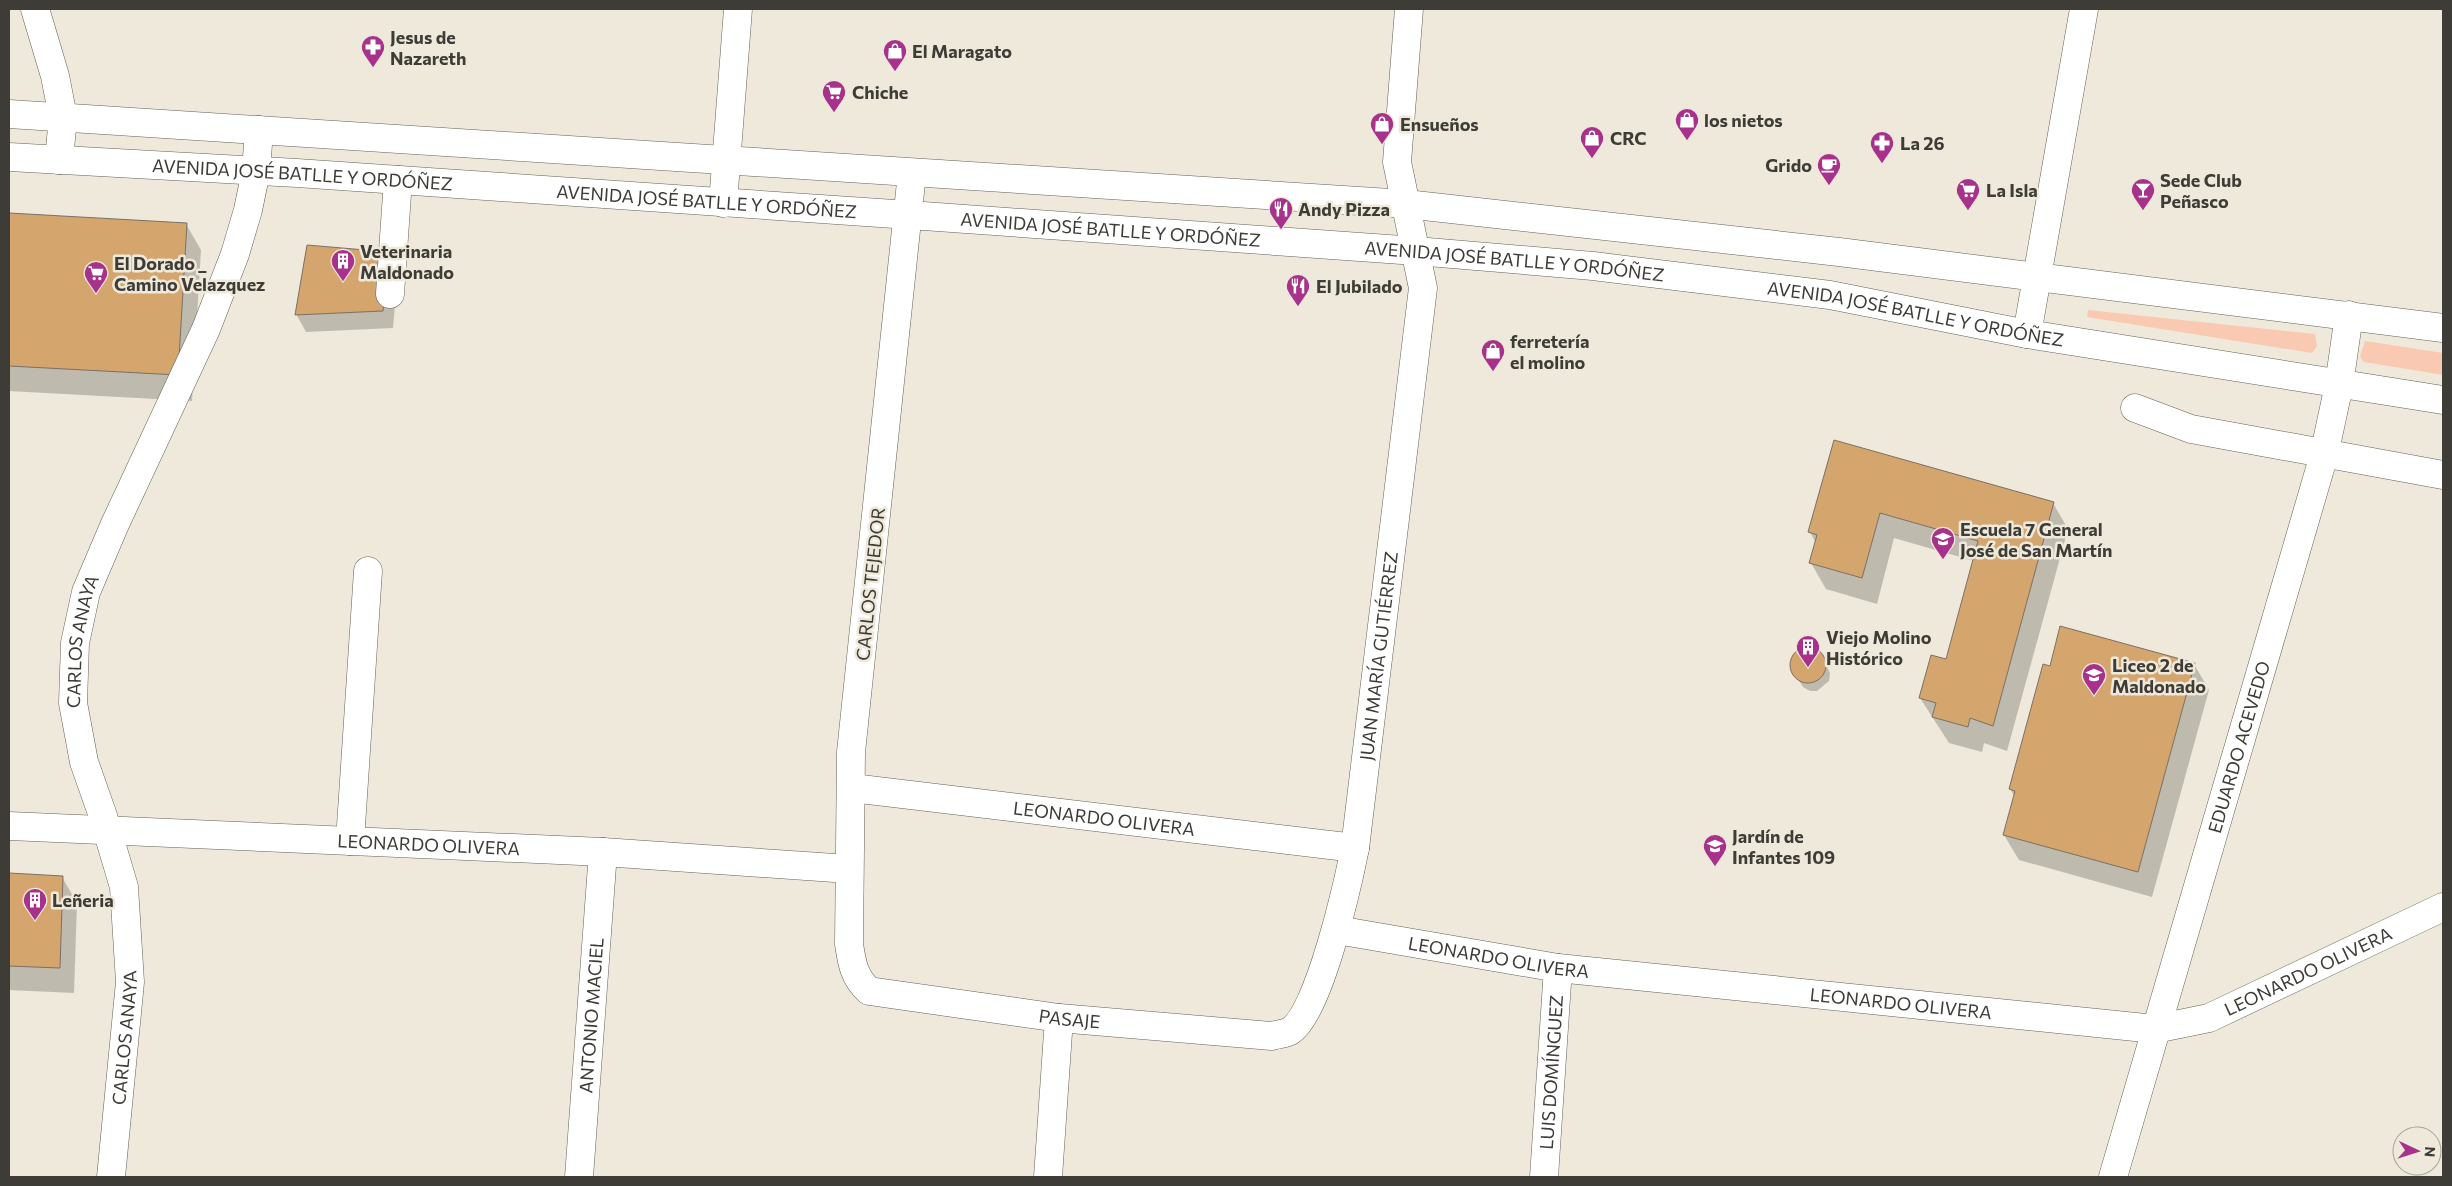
<svg xmlns="http://www.w3.org/2000/svg" width="2452" height="1186" font-family="Commissioner,sans-serif">
<rect width="100%" height="100%" fill="#eee9da"/>
<g fill="#fac9b1">
<path d="M 2088,310 L 2315,334 L 2317,346 L 2312,353 L 2087,317 Z"/>
<path d="M 2365,341 L 2443,353 L 2443,375 L 2364,362 L 2360,356 Z"/>
</g>
<g fill="#0003">
<path d="M 9,214 L 186,224 L 201,250 L 192,401 L 9,391 Z"/>
<path d="M 398,271 L 393,328 L 306,332 L 296,314 Z"/>
<path d="M 1835,442 L 2053,503 L 2068,529 L 2007,751 L 1984,743 L 1982,752 L 1949,743 L 1920,698 L 1946,661 L 1974,561 L 1894,538 L 1877,604 L 1826,589 L 1811,563 L 1816,543 L 1810,532 Z"/>
<path d="M 1808,649 L 1822,656 L 1830,673 L 1829,681 L 1817,691 L 1810,691 L 1803,687 L 1793,671 L 1791,663 L 1794,656 L 1800,651 Z"/>
<path d="M 2194,664 L 2209,690 L 2152,897 L 2019,860 L 2004,835 L 2015,797 L 2010,789 L 2051,668 Z"/>
<path d="M 9,875 L 62,877 L 77,903 L 74,993 L 9,990 Z"/>
</g>
<g fill="#d4a56d" stroke="#7a7065">
<path d="M 9,213 L 187,223 L 178,375 L 9,366 Z"/>
<path d="M 307,245 L 389,252 L 383,311 L 295,315 Z"/>
<path d="M 1834,440 L 2054,502 L 1993,726 L 1970,718 L 1968,727 L 1932,717 L 1936,703 L 1919,698 L 1931,655 L 1946,659 L 1978,541 L 1880,513 L 1862,578 L 1809,563 L 1817,535 L 1808,532 Z"/>
<path d="M 2060,626 L 2195,663 L 2138,872 L 2003,835 L 2015,791 L 2009,789 L 2043,664 L 2050,666 Z"/>
<circle cx="1808" cy="665" r="18"/>
<path d="M 9,873 L 63,876 L 60,968 L 9,966 Z"/>
</g>
<g fill="none" stroke-linecap="round" stroke-linejoin="round">
<g stroke="#656154" stroke-width="29">
<g id="minor">
<path d="M 35,9 L 55,76 L 63,117 L 59,160"/>
<path id="s1" d="M 912,173 L 851,752 L 849,944 C 852,964 854,977 869,991 L 1059,1018 L 1272,1036 C 1277,1034 1285,1034 1290,1031 C 1319,1014 1348,883 1355,848 L 1423,288 L 1397,162 L 1409,9"/>
<path d="M 723,203 L 738,9"/>
<path d="M 390,294 L 398,180"/>
<path d="M 2027,334 L 2084,9"/>
<path d="M 2135,408 L 2191,429 L 2443,475"/>
<path id="s2" d="M 852,788 L 1355,848"/>
<path id="s3" d="M 9,826 L 603,852 L 849,869"/>
<path d="M 350,841 L 368,571"/>
<path id="s4" d="M 1337,930 L 1558,968 L 2155,1029 L 2209,1018 L 2443,907"/>
<path id="s5" d="M 111,1177 L 130,982 L 124,887 L 103,816 L 84,762 L 73,703 L 75,643 L 86,592 L 115,524 L 206,329 L 235,254 L 248,210 L 256,171 L 259,130"/>
<path id="s6" d="M 579,1177 L 603,852"/>
<path d="M 1048,1177 L 1059,1018"/>
<path id="s7" d="M 1544,1177 L 1558,968"/>
<path id="s8" d="M 2113,1177 L 2324,455 L 2339,385 L 2349,315"/>
</g>
</g>
<g stroke="#656154" stroke-width="29">
<g id="major">
<path d="M 9,114 L 1406,204 L 1839,252 L 2443,328"/>
<path id="s9" d="M 9,157 L 297,173 L 909,215 L 1416,251 L 1593,266 L 1830,295 L 2027,334 L 2443,400"/>
</g>
</g>
<use href="#minor" stroke="#fff" stroke-width="28"/>
<use href="#major" stroke="#fff" stroke-width="28"/>
</g>
<defs>
<g id="pharmacy-pin" transform="scale(1.25)"><path d="M0 17L-7.5 6A9.5 9.5 0 1 1 7.5 6Z" fill="#a8328b" stroke="#eee9da"/><path d="M-2-6h4v4h4v4h-4v4h-4v-4h-4v-4h4Z" fill="#fff"/></g>
<g id="shop-pin" transform="scale(1.25)"><path d="M0 17L-7.5 6A9.5 9.5 0 1 1 7.5 6Z" fill="#a8328b" stroke="#eee9da"/><path d="M-5-2.5h2.3a2.7 3.5 0 0 1 5.4 0H5L5.5 6h-11ZM-1.5-2.5h3a1.5 2.3 0 0 0-3 0Z" fill="#fff"/></g>
<g id="supermarket-pin" transform="scale(1.25)"><path d="M0 17L-7.5 6A9.5 9.5 0 1 1 7.5 6Z" fill="#a8328b" stroke="#eee9da"/><path d="M-6-5.5h2.5l.6 2H6L4.5 2H-2.5L-4.4-4H-6ZM-1.5 3.2a1.3 1.3 0 1 0 .1 0ZM3 3.2a1.3 1.3 0 1 0 .1 0Z" fill="#fff"/></g>
<g id="cafe-pin" transform="scale(1.25)"><path d="M0 17L-7.5 6A9.5 9.5 0 1 1 7.5 6Z" fill="#a8328b" stroke="#eee9da"/><path d="M-5.5-4.5H6V0H3Q3 3.5 0 3.5H-2.5Q-5.5 3.5-5.5 0ZM3-3.2v2h1.7v-2ZM-6 4.5H4V6H-6Z" fill="#fff"/></g>
<g id="bar-pin" transform="scale(1.25)"><path d="M0 17L-7.5 6A9.5 9.5 0 1 1 7.5 6Z" fill="#a8328b" stroke="#eee9da"/><path d="M-6-5H6L.8 .8V4.5H3.5V6h-7V4.5H-.8V.8Z" fill="#fff"/></g>
<g id="restaurant-pin" transform="scale(1.25)"><path d="M0 17L-7.5 6A9.5 9.5 0 1 1 7.5 6Z" fill="#a8328b" stroke="#eee9da"/><path d="M-5-6h1v4h1v-4h1v4h1v-4h1v5L-1.5 .5V6h-2V.5L-5-1ZM5-6V6H3V1.5H1.5Q1.5-4 5-6Z" fill="#fff"/></g>
<g id="building-pin" transform="scale(1.25)"><path d="M0 17L-7.5 6A9.5 9.5 0 1 1 7.5 6Z" fill="#a8328b" stroke="#eee9da"/><path d="M-4-6H4V6H1V3H-1V6H-4ZM-2.5-4.3h1.7v1.8h-1.7ZM.8-4.3h1.7v1.8H.8ZM-2.5-1h1.7V.8h-1.7ZM.8-1h1.7V.8H.8Z" fill="#fff"/></g>
<g id="school-pin" transform="scale(1.25)"><path d="M0 17L-7.5 6A9.5 9.5 0 1 1 7.5 6Z" fill="#a8328b" stroke="#eee9da"/><path d="M0-5L7-2L0 1L-7-2ZM-4 1L0 2.5L4 1V4Q0 6-4 4Z" fill="#fff"/></g>
</defs>
<g fill-rule="evenodd">
<use href="#pharmacy-pin" x="373" y="47"/>
<use href="#shop-pin" x="895" y="51"/>
<use href="#supermarket-pin" x="834" y="92"/>
<use href="#shop-pin" x="1687" y="120"/>
<use href="#shop-pin" x="1382" y="124"/>
<use href="#shop-pin" x="1592" y="138"/>
<use href="#pharmacy-pin" x="1882" y="143"/>
<use href="#cafe-pin" x="1829" y="165"/>
<use href="#supermarket-pin" x="1968" y="190"/>
<use href="#bar-pin" x="2143" y="190"/>
<use href="#restaurant-pin" x="1281" y="209"/>
<use href="#building-pin" x="343" y="261"/>
<use href="#supermarket-pin" x="96" y="273"/>
<use href="#restaurant-pin" x="1298" y="286"/>
<use href="#shop-pin" x="1493" y="351"/>
<use href="#school-pin" x="1943" y="539"/>
<use href="#building-pin" x="1808" y="647"/>
<use href="#school-pin" x="2094" y="675"/>
<use href="#school-pin" x="1715" y="846"/>
<use href="#building-pin" x="35" y="900"/>
</g>
<g text-anchor="middle" dominant-baseline="central" stroke-width="5" stroke-linejoin="round" paint-order="stroke">
<g font-size="18" font-weight="bold" fill="#3e3c36" stroke="#eee9da" text-anchor="start">
<text x="390" y="37">Jesus de<tspan x="390" dy="21">Nazareth</tspan></text>
<text x="912" y="51">El Maragato</text>
<text x="852" y="92">Chiche</text>
<text x="1704" y="120">los nietos</text>
<text x="1400" y="124">Ensueños</text>
<text x="1610" y="138">CRC</text>
<text x="1900" y="143">La 26</text>
<text x="1812" y="165" text-anchor="end">Grido</text>
<text x="2160" y="180">Sede Club<tspan x="2160" dy="21">Peñasco</tspan></text>
<text x="1986" y="190">La Isla</text>
<text x="1298" y="209">Andy Pizza</text>
<text x="360" y="251">Veterinaria<tspan x="360" dy="21">Maldonado</tspan></text>
<text x="114" y="263">El Dorado _<tspan x="114" dy="21">Camino Velazquez</tspan></text>
<text x="1316" y="286">El Jubilado</text>
<text x="1510" y="341">ferretería<tspan x="1510" dy="21">el molino</tspan></text>
<text x="1960" y="529">Escuela 7 General<tspan x="1960" dy="21">José de San Martín</tspan></text>
<text x="1826" y="637">Viejo Molino<tspan x="1826" dy="21">Histórico</tspan></text>
<text x="2112" y="665">Liceo 2 de<tspan x="2112" dy="21">Maldonado</tspan></text>
<text x="1732" y="836">Jardín de<tspan x="1732" dy="21">Infantes 109</tspan></text>
<text x="52" y="900">Leñeria</text>
</g>
<g font-size="18" fill="#3e3c36" stroke="#eee9da">
<text stroke="none"><textPath href="#s9" startOffset="294">AVENIDA JOSÉ BATLLE Y ORDÓÑEZ</textPath></text>
<text stroke="none"><textPath href="#s9" startOffset="699">AVENIDA JOSÉ BATLLE Y ORDÓÑEZ</textPath></text>
<text stroke="none"><textPath href="#s9" startOffset="1104">AVENIDA JOSÉ BATLLE Y ORDÓÑEZ</textPath></text>
<text stroke="none"><textPath href="#s9" startOffset="1509">AVENIDA JOSÉ BATLLE Y ORDÓÑEZ</textPath></text>
<text stroke="none"><textPath href="#s9" startOffset="1914">AVENIDA JOSÉ BATLLE Y ORDÓÑEZ</textPath></text>
<text transform="translate(870 584) rotate(-84)">CARLOS TEJEDOR</text>
<text stroke="none"><textPath href="#s5" startOffset="545">CARLOS ANAYA</textPath></text>
<text stroke="none"><textPath href="#s1" startOffset="1641">JUAN MARÍA GUTIÉRREZ</textPath></text>
<text stroke="none"><textPath href="#s8" startOffset="448">EDUARDO ACEVEDO</textPath></text>
<text stroke="none"><textPath href="#s2" startOffset="254">LEONARDO OLIVERA</textPath></text>
<text stroke="none"><textPath href="#s3" startOffset="420">LEONARDO OLIVERA</textPath></text>
<text stroke="none"><textPath href="#s4" startOffset="164">LEONARDO OLIVERA</textPath></text>
<text stroke="none"><textPath href="#s4" startOffset="989">LEONARDO OLIVERA</textPath></text>
<text stroke="none"><textPath href="#s4" startOffset="569">LEONARDO OLIVERA</textPath></text>
<text stroke="none"><textPath href="#s6" startOffset="162">ANTONIO MACIEL</textPath></text>
<text stroke="none"><textPath href="#s1" startOffset="1029">PASAJE</textPath></text>
<text stroke="none"><textPath href="#s5" startOffset="140">CARLOS ANAYA</textPath></text>
<text stroke="none"><textPath href="#s7" startOffset="105">LUIS DOMÍNGUEZ</textPath></text>
</g>
</g>
<rect width="2452" height="1186" fill="none" stroke="#3e3c36" stroke-width="20"/>
<g transform="translate(2417 1151) rotate(94)"><circle r="24" fill="#eee9da" stroke="#a8a498"/>
<path d="M0-4L9 19L0 12L-9 19Z" fill="#a8328b"/>
<text y="-8" font-size="14" font-weight="bold" text-anchor="middle" fill="#3e3c36">N</text>
</g>
</svg>
